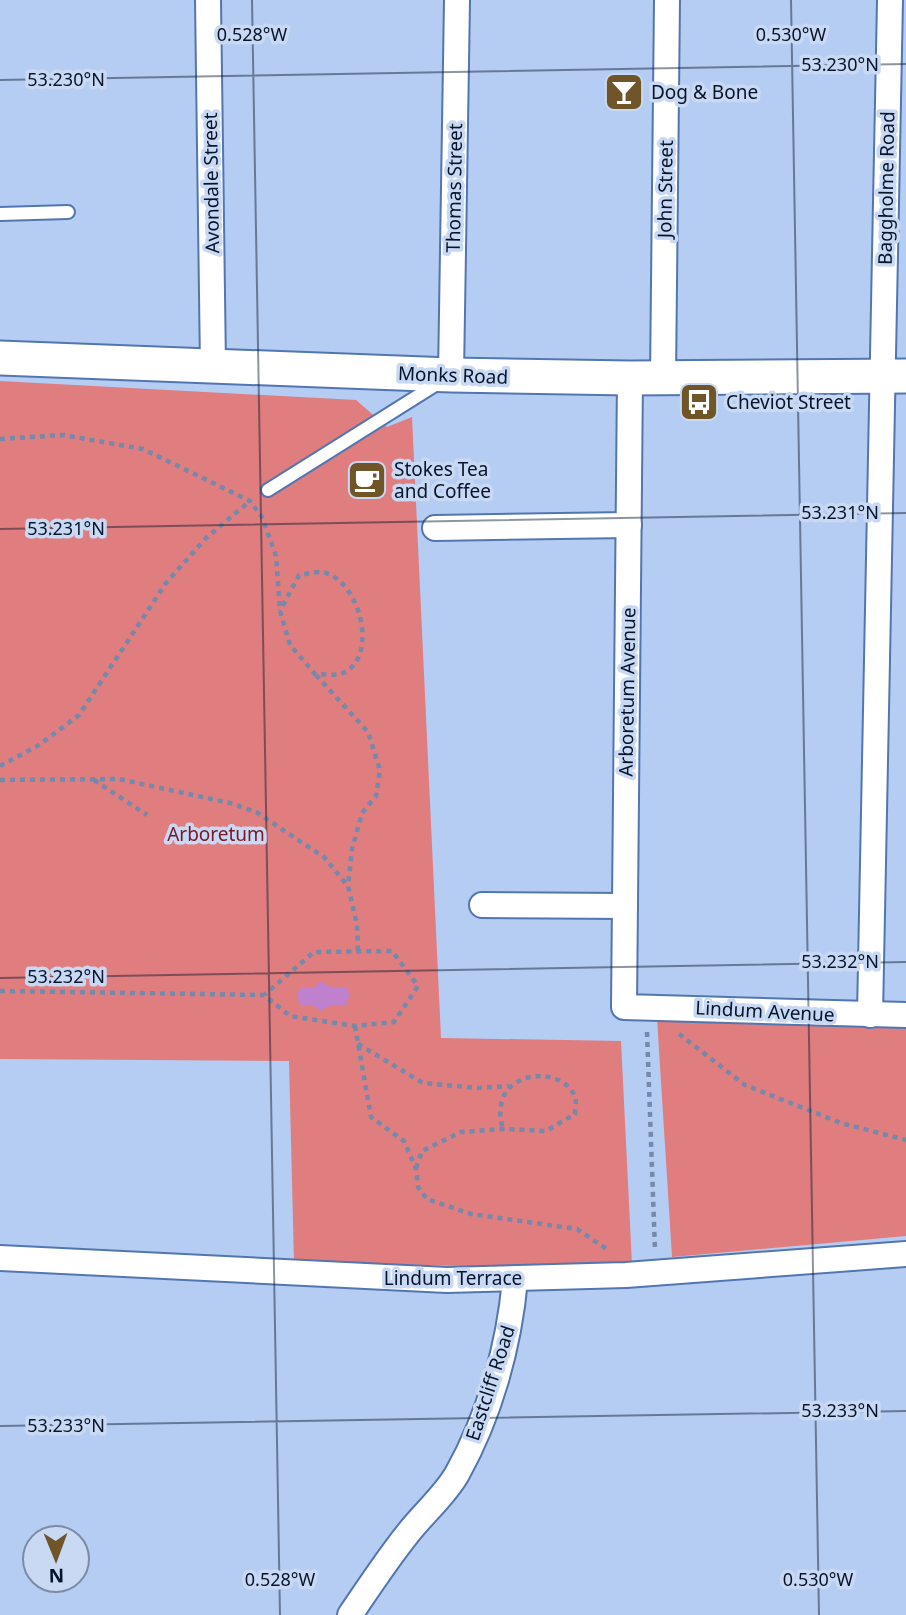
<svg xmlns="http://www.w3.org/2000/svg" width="906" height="1615" font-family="'Noto Sans',sans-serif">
<rect width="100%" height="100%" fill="#b5ccf3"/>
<g fill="#e07d7e">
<path d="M 0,381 L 356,400 L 387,427 L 412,417 L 441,1038 L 621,1041 L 632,1265 L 514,1267 L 294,1262 L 289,1061 L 0,1059 Z"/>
<path d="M 906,1017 L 906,1236 L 672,1257 L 657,1018 Z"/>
</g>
<path fill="#bf80cd" d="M 320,981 L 331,987 L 346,987 L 350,994 L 346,1005 L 332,1005 L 320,1011 L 314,1005 L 300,1005 L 297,995 L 300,987 L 315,987 Z"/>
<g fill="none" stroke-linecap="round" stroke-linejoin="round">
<g stroke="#5276b0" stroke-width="16">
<g id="lane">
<path d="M 0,214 L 68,212"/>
<path d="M 268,490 L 440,382"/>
</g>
</g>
<g stroke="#5276b0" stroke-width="28">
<g id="street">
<path d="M 208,0 L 213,367"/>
<path d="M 451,375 L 457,0"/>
<path d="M 630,378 L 624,1007 L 906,1015"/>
<path d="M 663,378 L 667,0"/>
<path d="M 435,528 L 629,525"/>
<path d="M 482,905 L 625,906"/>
<path d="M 870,1015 L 890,0"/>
<path d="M 0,1258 L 447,1280 L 626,1275 L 906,1254"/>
<path d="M 350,1615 C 369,1587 388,1558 409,1532 C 424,1513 445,1495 457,1474 C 490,1415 509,1346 515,1280"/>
</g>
</g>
<g stroke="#5276b0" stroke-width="37">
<path id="secondary" d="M 0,358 L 451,375 L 630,378 L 906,376"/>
</g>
<g stroke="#7589aa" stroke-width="4.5" stroke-dasharray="5 5" stroke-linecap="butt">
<path d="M 0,439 L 63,435 L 143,449 L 250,501 L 262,517 L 276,556 L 280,611 L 290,645 L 315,674 C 324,674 335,676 343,673 C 381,656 358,576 321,572 C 315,572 306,574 299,575 L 280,611"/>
<path d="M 316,675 L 368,732 L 380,770 L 376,796 L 362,813 L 352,849 L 348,886"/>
<path d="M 0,766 L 39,745 L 79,715 L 166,583 L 206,538 L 250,501"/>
<path d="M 0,780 L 119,779 L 230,803 L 256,812 L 324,857 L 348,886 L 357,925 L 358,952"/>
<path d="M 94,780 L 147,815"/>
<path d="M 0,991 L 264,995 L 290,1016 L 355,1026 L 394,1022 L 418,986 L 392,951 L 314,952 L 264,995"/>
<path d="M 355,1026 L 371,1117 L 404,1141 L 416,1169 L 418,1187 L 427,1199 L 471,1214 L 577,1229 L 608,1250"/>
<path d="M 647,1032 L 655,1250"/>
<path d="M 679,1034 L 745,1085 L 841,1123 L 906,1140"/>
<path d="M 358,1044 L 423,1083 L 478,1088 L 509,1086"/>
<path d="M 416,1168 L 422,1151 L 461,1132 L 503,1129 L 546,1131 L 575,1114 C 575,1109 577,1102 575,1097 C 562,1062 485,1070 503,1129"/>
</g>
<use href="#lane" stroke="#fff" stroke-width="12"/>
<use href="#street" stroke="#fff" stroke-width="24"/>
<use href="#secondary" stroke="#fff" stroke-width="33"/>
</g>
<path fill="none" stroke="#07152b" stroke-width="2" stroke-opacity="0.45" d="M 252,0 L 280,1615M 791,0 L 819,1615M 0,80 L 906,64M 0,529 L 906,513M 0,978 L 906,962M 0,1426 L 906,1411"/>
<defs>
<g id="bar-square" transform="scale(2.0125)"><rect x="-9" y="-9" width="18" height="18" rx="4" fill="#6f5527" stroke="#c9d9f3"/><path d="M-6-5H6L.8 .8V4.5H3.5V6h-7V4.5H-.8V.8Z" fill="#fff"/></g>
<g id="bus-square" transform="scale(2.0125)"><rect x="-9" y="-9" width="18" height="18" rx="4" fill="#6f5527" stroke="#c9d9f3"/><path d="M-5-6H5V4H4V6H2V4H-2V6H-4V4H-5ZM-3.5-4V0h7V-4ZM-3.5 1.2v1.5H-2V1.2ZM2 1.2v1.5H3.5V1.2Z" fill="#fff"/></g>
<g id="cafe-square" transform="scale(2.0125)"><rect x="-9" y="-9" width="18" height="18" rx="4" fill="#6f5527" stroke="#c9d9f3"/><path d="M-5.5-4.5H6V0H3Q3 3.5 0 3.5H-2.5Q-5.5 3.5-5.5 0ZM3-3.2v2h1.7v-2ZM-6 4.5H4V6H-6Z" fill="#fff"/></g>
</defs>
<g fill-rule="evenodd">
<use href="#bar-square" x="624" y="92"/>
<use href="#bus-square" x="699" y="402"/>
<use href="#cafe-square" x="367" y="480"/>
</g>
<g text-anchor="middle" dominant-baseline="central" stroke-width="7" stroke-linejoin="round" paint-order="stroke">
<g font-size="19" fill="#07152b" stroke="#c9d9f3" text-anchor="start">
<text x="651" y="92">Dog &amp; Bone</text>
<text x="726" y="402">Cheviot Street</text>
<text x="394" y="469">Stokes Tea<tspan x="394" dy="22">and Coffee</tspan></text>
</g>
<g font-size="19" fill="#07152b" stroke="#c9d9f3">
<text transform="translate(211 183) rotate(-91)">Avondale Street</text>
<text transform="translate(454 188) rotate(-89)">Thomas Street</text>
<text transform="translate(886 188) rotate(-89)">Baggholme Road</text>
<text transform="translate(665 189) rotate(-89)">John Street</text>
<text transform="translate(453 375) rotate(2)">Monks Road</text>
<text transform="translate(627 692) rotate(-89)">Arboretum Avenue</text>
<text transform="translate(765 1011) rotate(3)">Lindum Avenue</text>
<text x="453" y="1278">Lindum Terrace</text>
<text transform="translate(490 1383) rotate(-72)">Eastcliff Road</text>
</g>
<g font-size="19" fill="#771924" stroke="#c9d9f3">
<text x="216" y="834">Arboretum</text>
</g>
</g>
<g font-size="18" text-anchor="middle" fill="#07152b" stroke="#c9d9f3" stroke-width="7" stroke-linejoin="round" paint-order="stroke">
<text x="252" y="41">0.528°W</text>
<text x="791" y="41">0.530°W</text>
<text x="840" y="71">53.230°N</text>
<text x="66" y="86">53.230°N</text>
<text x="840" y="519">53.231°N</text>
<text x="66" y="535">53.231°N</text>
<text x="840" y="968">53.232°N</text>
<text x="66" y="983">53.232°N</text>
<text x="840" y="1417">53.233°N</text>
<text x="66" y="1432">53.233°N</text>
<text x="280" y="1586">0.528°W</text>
<text x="818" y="1586">0.530°W</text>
</g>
<g transform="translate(56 1559) rotate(179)"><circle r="33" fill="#c9d9f3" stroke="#7b8ba3" stroke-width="2"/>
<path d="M0-5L12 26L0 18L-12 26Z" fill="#6f5527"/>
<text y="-10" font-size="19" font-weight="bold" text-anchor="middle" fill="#07152b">N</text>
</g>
</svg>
